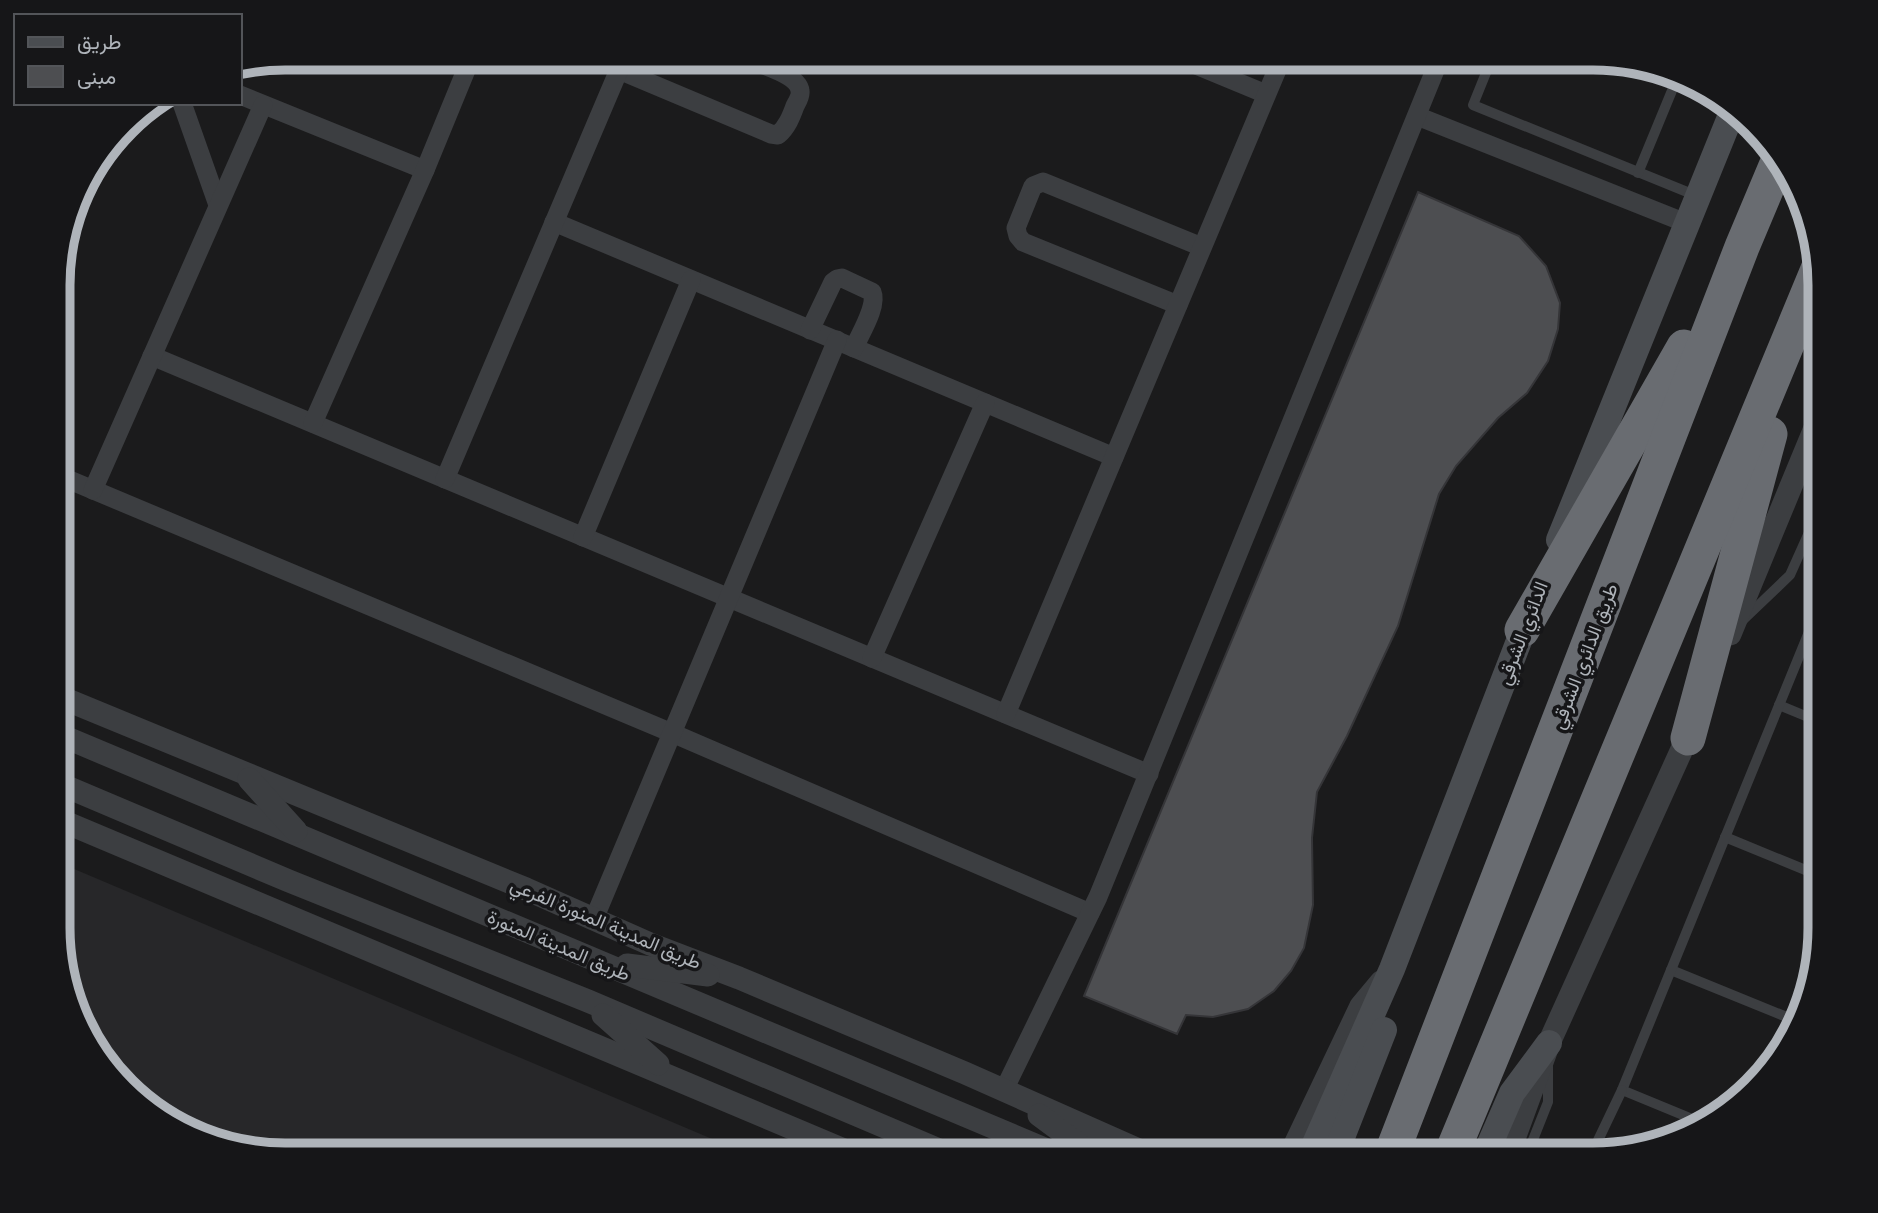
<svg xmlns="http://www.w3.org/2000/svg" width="1878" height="1213" font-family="'Noto Sans',Vazirmatn,sans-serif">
<rect width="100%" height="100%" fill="#1b1b1c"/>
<path fill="#272729" d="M 60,863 L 750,1155 L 284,1155 L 225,1147 L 159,1117 L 88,1042 L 60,958 Z"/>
<path fill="#4d4e51" stroke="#353538" stroke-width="2" d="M 1418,192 L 1519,236 L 1546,266 L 1560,303 L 1558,329 L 1548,361 L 1527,393 L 1498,418 L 1456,466 L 1439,494 L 1398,626 L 1347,736 L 1317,792 L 1312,838 L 1313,905 L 1304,948 L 1291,971 L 1274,991 L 1248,1009 L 1213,1017 L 1186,1015 L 1177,1034 L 1084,996 Z"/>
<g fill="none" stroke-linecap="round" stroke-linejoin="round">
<g stroke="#3c3e41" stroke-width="10">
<path d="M 1492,58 L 1473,105 L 1697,196"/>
<path d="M 1638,173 L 1678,76"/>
<path d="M 1743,620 L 1790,575 L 1820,508"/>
<path d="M 1779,705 L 1820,722"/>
<path d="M 1725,837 L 1820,876"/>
<path d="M 1671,970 L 1794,1020"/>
<path d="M 1707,1125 L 1622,1090 L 1820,605"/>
<path d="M 1527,1155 L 1548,1102 L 1548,1065"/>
<path d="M 1591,1155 L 1622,1090"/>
</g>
<g stroke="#3c3e41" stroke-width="19">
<path d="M 1179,58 L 1266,94"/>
<path d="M 619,70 L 771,134 L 778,135 C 787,127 791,117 795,106 C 797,102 801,96 800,91 C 799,75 758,63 744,58"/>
<path d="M 240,95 L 425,170"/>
<path d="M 182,103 L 218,205"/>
<path d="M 1417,116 L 1686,223"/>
<path d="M 554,222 L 1114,457"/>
<path d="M 1178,305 L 1023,242 L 1018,236 L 1016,228 L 1033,186 L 1043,182 L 1202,247"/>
<path d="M 810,330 L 833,282 L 837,279 L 842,278 L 872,292 C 878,306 860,334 854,348"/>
<path d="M 152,356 L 1149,774"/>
<path d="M 313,423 L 425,170 L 471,58"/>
<path d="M 60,476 L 672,733 L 1090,913"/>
<path d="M 445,479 L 624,58"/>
<path d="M 93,490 L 263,105"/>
<path d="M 583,537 L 691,280"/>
<path d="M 872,658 L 985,403"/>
<path d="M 1006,714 L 1282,58"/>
<path d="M 594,919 L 837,340"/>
<path d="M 1004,1090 L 1098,897 L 1440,58"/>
</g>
<g stroke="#3c3e41" stroke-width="23">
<path d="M 1730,634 L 1820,416"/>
<path d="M 60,697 L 526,889 L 650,944 L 739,978 L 965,1073 L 1150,1155"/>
<path d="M 60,735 L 1059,1155"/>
<path d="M 249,779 L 296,831"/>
<path d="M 60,784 L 289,881 L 588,1001 L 951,1155"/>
<path d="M 60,820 L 856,1155"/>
<path d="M 627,965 L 708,975"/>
<path d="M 603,1015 L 658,1064"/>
<path d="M 1039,1115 L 1093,1155"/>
<path d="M 1290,1155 L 1361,1006 L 1381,982"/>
<path d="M 1508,1155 L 1549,1043 L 1692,727"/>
</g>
<g stroke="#4a4d51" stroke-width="26">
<path d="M 1559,540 L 1733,110"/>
<path d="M 1310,1155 L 1392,969 L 1529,615"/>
<path d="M 1335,1155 L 1384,1030"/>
<path d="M 1485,1155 L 1512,1093 L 1549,1043"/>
</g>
<g stroke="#696c71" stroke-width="35">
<path d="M 1522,630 L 1684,347"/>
<path d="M 1688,738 L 1770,434"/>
<path d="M 1391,1155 L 1742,247 L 1779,159"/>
<path d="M 1451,1155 L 1819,267"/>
</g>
</g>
<g text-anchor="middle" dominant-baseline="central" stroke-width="7" stroke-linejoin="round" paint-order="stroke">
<g font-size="19" fill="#afb4ba" stroke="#161618">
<text transform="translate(1522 633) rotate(-69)">الدائري الشرقي</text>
<text transform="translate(1584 656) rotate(-69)">طريق الدائري الشرقي</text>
<text transform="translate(606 923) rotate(23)">طريق المدينة المنورة الفرعي</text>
<text transform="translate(559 945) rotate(23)">طريق المدينة المنورة</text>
</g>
</g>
<path d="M0 0H1878V1213H0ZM285 70H1593A215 215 0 0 1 1808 285V928A215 215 0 0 1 1593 1143H285A215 215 0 0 1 70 928V285A215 215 0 0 1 285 70Z" fill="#161618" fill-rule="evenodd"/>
<path fill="none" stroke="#afb4ba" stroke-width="9" d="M285 70H1593A215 215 0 0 1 1808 285V928A215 215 0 0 1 1593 1143H285A215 215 0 0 1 70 928V285A215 215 0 0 1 285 70Z"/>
<rect x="14" y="14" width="228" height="91" fill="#161618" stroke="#535559" stroke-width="2"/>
<rect x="28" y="37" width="35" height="10" fill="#4a4d51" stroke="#535559" stroke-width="2"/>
<text x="77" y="49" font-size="21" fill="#afb4ba">طريق</text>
<rect x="28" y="66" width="35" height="21" fill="#4d4e51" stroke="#535559" stroke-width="2"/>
<text x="77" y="84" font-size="21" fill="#afb4ba">مبنى</text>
</svg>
